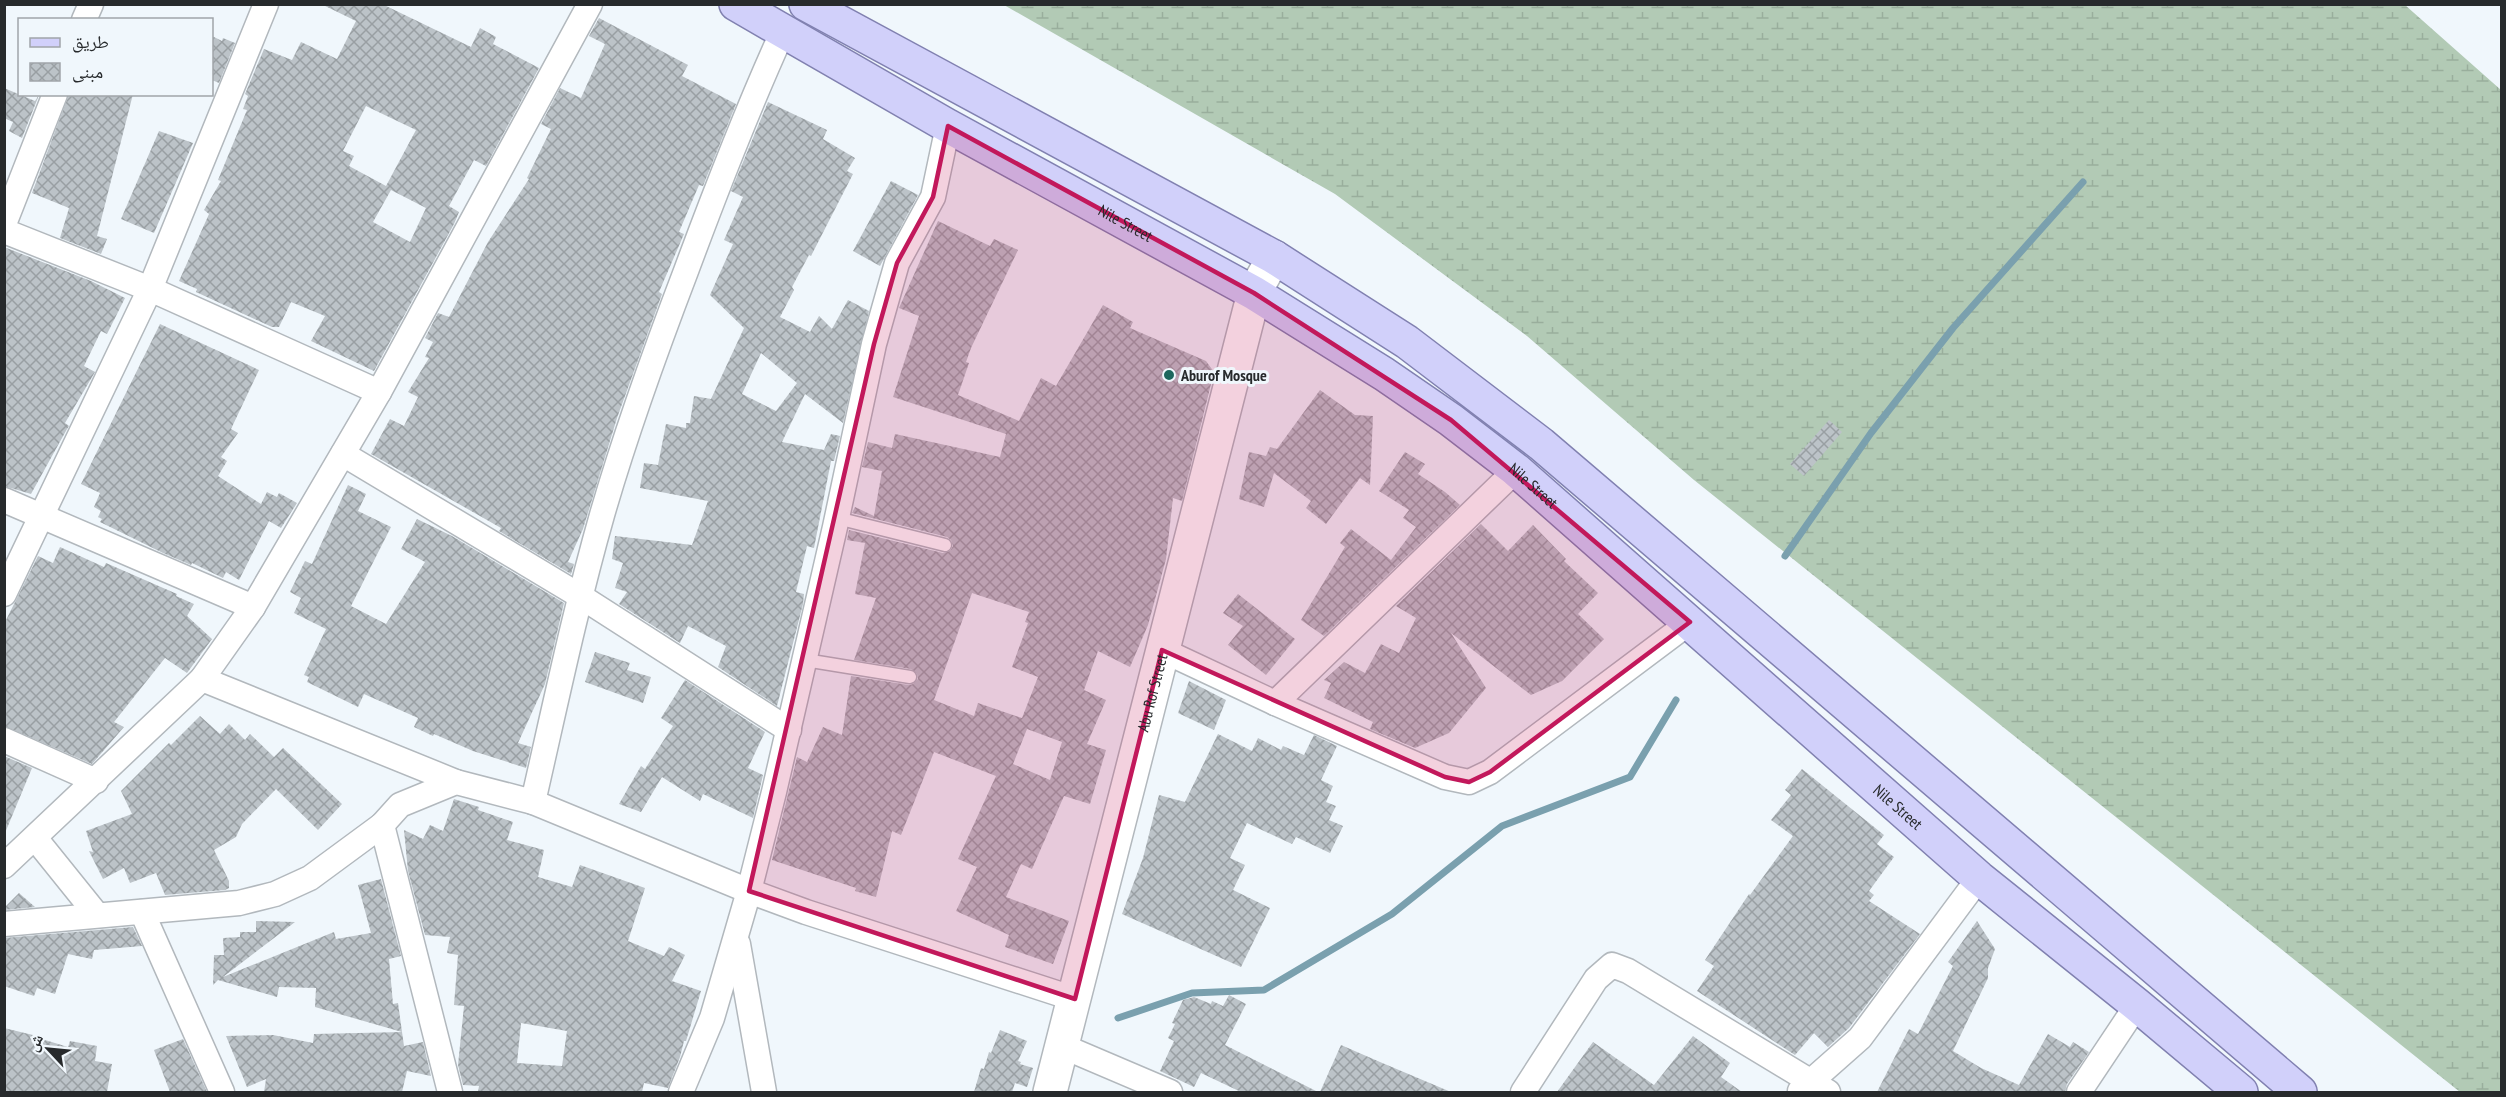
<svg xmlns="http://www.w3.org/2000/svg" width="2506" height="1097" font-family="'PT Sans Narrow','Noto Naskh Arabic',sans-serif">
<defs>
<pattern id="wetland-marsh" width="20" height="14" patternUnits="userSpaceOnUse" patternTransform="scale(1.5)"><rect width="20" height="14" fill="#b2cab5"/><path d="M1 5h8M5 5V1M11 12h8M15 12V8" fill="none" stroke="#99ae9c"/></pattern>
<pattern id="building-cross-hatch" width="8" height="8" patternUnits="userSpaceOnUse" patternTransform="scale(1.5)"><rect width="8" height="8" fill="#bcc3c8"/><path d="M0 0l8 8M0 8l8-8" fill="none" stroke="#999fa3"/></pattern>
</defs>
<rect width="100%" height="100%" fill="#f0f7fc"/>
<path fill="url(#wetland-marsh)" d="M 1004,5 L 2405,5 L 2501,90 L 2501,1092 L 2460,1092 L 1694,480 L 1527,336 L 1335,194 Z"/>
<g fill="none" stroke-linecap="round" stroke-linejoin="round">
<g stroke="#7aa0ae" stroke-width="7">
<path d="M 1785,556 L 1871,433 L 1953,328 L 2083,182"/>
<path d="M 1118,1018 L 1192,993 L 1264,990 L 1392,914 L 1502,826 L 1630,777 L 1676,700"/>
</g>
</g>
<g fill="url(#building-cross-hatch)" fill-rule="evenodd">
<path d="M 321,4 L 382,4 L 471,47 L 480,28 L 496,37 L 493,44 L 539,68 L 486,166 L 474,160 L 449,206 L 459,212 L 454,224 L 374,371 L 311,341 L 325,316 L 291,302 L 279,327 L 272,327 L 196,292 L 197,289 L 179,281 L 209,214 L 204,210 L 221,181 L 218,180 L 247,110 L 243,109 L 248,96 L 245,94 L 264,49 L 292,60 L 301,42 L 337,59 L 356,21 ZM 366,106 L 416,130 L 386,186 L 349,166 L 354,156 L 343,151 ZM 391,190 L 426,208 L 410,242 L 373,222 Z"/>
<path d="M 599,18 L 688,65 L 682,76 L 736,104 L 703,186 L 699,185 L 679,232 L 684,234 L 659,292 L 662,294 L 617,418 L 583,529 L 568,562 L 574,564 L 571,574 L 499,531 L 501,528 L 371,454 L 390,419 L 404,426 L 418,397 L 408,392 L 429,358 L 425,357 L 433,342 L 425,338 L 438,313 L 449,317 L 488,242 L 529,179 L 527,178 L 551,129 L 541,124 L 560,88 L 581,98 L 605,44 L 589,36 Z"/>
<path d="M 212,36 L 222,41 L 223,38 L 235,43 L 219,83 L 212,80 Z"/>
<path d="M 4,88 L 35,101 L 39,95 L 22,138 L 9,131 L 13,122 L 4,118 Z"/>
<path d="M 69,94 L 133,94 L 97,236 L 107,239 L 101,254 L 60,238 L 69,208 L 32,193 Z"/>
<path d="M 768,102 L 827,130 L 823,139 L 855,158 L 847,171 L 853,174 L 811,256 L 809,255 L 792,287 L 794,290 L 780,317 L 810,332 L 819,316 L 832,329 L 848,300 L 869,311 L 843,423 L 805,394 L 782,442 L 824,450 L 831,434 L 840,436 L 834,461 L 831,461 L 814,548 L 807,546 L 796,592 L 804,594 L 803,604 L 777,706 L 718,667 L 726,646 L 688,626 L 680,643 L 619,604 L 627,592 L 615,588 L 623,563 L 612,559 L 615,536 L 692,545 L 708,501 L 640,488 L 644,463 L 658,465 L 666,424 L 686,428 L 686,423 L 690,423 L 694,396 L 711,399 L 744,328 L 710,295 L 733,244 L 724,240 L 743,197 L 731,191 ZM 761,353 L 797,383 L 776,411 L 742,394 Z"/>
<path d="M 159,131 L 193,143 L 154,233 L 121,219 Z"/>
<path d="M 891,181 L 918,195 L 880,266 L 853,251 Z"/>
<path d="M 938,221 L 990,246 L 994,239 L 1018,250 L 971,348 L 966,362 L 969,363 L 958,395 L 1019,421 L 1041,378 L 1056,386 L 1103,305 L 1133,322 L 1130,328 L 1206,361 L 1214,372 L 1182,501 L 1173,498 L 1166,559 L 1148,625 L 1130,667 L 1098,651 L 1084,690 L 1106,700 L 1087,744 L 1106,750 L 1090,804 L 1064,796 L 1032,869 L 1021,864 L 1006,897 L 1069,921 L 1053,964 L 1005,947 L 1009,935 L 956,911 L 977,867 L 958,859 L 996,776 L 934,752 L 901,835 L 892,831 L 876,897 L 855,891 L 856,888 L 772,860 L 797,757 L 807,762 L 823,727 L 842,735 L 851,676 L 909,685 L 913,684 L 918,679 L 917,674 L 911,669 L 854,660 L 876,598 L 855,594 L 865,543 L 847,540 L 849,530 L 943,553 L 950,551 L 953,546 L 951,540 L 947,537 L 852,513 L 855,507 L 874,516 L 882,471 L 862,467 L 868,442 L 892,448 L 895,434 L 1000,457 L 1006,434 L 893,397 L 919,316 L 899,308 ZM 972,593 L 1029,612 L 1025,622 L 1028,623 L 1012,667 L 1038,677 L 1022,718 L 978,703 L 974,716 L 934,700 ZM 1027,729 L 1062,742 L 1050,780 L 1013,764 Z"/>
<path d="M 4,247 L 91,281 L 125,298 L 107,334 L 101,331 L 84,366 L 95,372 L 65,423 L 69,426 L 67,429 L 31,494 L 4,486 Z"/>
<path d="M 160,324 L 259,370 L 231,429 L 238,433 L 221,457 L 227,461 L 218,476 L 261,504 L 267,492 L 277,497 L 279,493 L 297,503 L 281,528 L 269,521 L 239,580 L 226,572 L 223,578 L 192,563 L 191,565 L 163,553 L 100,522 L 102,519 L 98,517 L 101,511 L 94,507 L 100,493 L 81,484 Z"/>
<path d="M 1320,390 L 1355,415 L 1373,416 L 1370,485 L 1360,478 L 1326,524 L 1306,508 L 1311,501 L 1274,473 L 1264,507 L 1239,499 L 1249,452 L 1266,456 L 1270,447 L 1277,449 Z"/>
<path d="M 1829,420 L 1842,432 L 1804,476 L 1790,464 Z"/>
<path d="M 1405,452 L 1425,464 L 1418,474 L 1445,492 L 1460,505 L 1324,636 L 1301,620 L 1345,547 L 1340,543 L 1351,529 L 1391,560 L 1416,527 L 1403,518 L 1409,510 L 1379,491 Z"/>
<path d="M 348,485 L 366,494 L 358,511 L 391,527 L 351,606 L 386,624 L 425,562 L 401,549 L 417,519 L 452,536 L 564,603 L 545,684 L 518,743 L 531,747 L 526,768 L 473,751 L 434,734 L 433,736 L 414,727 L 418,718 L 364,694 L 358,707 L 307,682 L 309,677 L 304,675 L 326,629 L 294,613 L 301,598 L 290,592 L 305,561 L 312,564 Z"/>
<path d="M 1481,524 L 1508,551 L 1533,525 L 1566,559 L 1564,561 L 1598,593 L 1578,614 L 1604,639 L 1562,681 L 1531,695 L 1451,633 L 1486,688 L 1449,733 L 1415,748 L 1370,729 L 1373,722 L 1324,698 L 1331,683 L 1324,680 L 1344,662 L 1365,673 L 1381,644 L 1399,653 L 1416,618 L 1396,606 Z"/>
<path d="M 60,547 L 104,567 L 106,563 L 177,594 L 176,596 L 194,604 L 187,616 L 212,639 L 187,673 L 165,658 L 114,722 L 124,727 L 92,764 L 4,726 L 4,624 L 38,556 L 53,563 Z"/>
<path d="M 1238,594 L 1295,639 L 1266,675 L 1228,645 L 1243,626 L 1223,613 Z"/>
<path d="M 595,652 L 630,663 L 627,670 L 651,677 L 643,703 L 585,682 Z"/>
<path d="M 685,680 L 765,732 L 748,768 L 763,775 L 753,818 L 703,794 L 700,801 L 662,777 L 641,812 L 619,804 L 641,766 L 645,769 L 673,726 L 661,718 Z"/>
<path d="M 1189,681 L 1226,700 L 1214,730 L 1178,713 Z"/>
<path d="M 200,716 L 220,734 L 229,724 L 245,740 L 250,734 L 274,757 L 283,748 L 342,804 L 318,830 L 276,789 L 242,824 L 236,837 L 214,850 L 229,881 L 229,888 L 225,890 L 165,895 L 156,873 L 130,883 L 124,868 L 103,879 L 89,851 L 93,852 L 86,831 L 132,814 L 121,791 L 169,743 L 171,745 Z"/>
<path d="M 1218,734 L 1252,751 L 1258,738 L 1281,750 L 1283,746 L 1304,755 L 1314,735 L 1337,746 L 1321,780 L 1333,786 L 1326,802 L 1336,806 L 1329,820 L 1343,826 L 1330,853 L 1296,837 L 1292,844 L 1247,823 L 1230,858 L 1245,865 L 1233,890 L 1270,908 L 1241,967 L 1122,914 L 1143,858 L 1159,795 L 1185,802 Z"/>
<path d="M 4,756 L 32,768 L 5,833 L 4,833 Z"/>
<path d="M 1802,769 L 1884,835 L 1877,844 L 1894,857 L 1869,891 L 1874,895 L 1869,901 L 1920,934 L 1849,1028 L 1828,1047 L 1814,1033 L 1795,1055 L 1697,991 L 1714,966 L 1705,960 L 1749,894 L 1750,895 L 1793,836 L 1771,820 L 1791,795 L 1785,790 Z"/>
<path d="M 454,799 L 479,807 L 478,810 L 513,822 L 507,840 L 544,850 L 538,877 L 572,887 L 580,865 L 645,888 L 628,941 L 664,956 L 669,947 L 685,955 L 672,981 L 701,991 L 686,1041 L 684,1041 L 680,1057 L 668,1088 L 644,1083 L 642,1092 L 478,1092 L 479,1086 L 463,1085 L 458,1065 L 464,1006 L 454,1005 L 458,955 L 447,953 L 450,937 L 425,935 L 408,871 L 404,830 L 423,839 L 430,825 L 443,831 ZM 521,1023 L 567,1031 L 562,1066 L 517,1063 Z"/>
<path d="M 381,879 L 401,956 L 389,959 L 393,1004 L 398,1003 L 402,1032 L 315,1007 L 316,988 L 279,987 L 277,997 L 218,980 L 213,985 L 214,955 L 224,955 L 223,938 L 240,937 L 240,932 L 256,932 L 256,921 L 295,922 L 223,977 L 334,932 L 336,939 L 371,933 L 358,885 Z"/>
<path d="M 19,893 L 35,907 L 4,910 L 4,908 Z"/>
<path d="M 1977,921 L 1995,949 L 1988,968 L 1988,978 L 1953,1051 L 1981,1068 L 2019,1085 L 2048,1034 L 2070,1047 L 2073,1042 L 2089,1052 L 2067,1084 L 2065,1092 L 1877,1092 L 1909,1029 L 1918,1034 L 1953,966 L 1948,962 Z"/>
<path d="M 133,927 L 142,946 L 94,950 L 92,959 L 68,954 L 55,994 L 37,988 L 34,996 L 4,986 L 4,938 Z"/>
<path d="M 1229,995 L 1246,1004 L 1225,1045 L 1318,1092 L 1241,1092 L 1201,1073 L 1194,1087 L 1160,1071 L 1174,1041 L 1168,1038 L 1175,1024 L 1172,1023 L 1183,1000 L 1194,997 L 1211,1004 L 1212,1001 L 1223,1006 Z"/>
<path d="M 4,1028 L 33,1035 L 32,1036 L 68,1047 L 70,1041 L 97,1046 L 95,1061 L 112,1064 L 107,1092 L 4,1092 Z"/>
<path d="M 1000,1030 L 1027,1041 L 1018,1061 L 1021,1062 L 1020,1064 L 1033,1068 L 1027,1087 L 1015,1083 L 1012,1092 L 974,1092 L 981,1068 L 984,1069 L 989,1052 L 991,1053 Z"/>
<path d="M 402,1032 L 404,1046 L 423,1042 L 431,1076 L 407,1071 L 402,1092 L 264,1092 L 266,1079 L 247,1087 L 226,1036 L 273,1035 L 313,1043 L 314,1034 Z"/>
<path d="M 1693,1036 L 1730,1063 L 1721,1077 L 1742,1092 L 1557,1092 L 1593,1042 L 1654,1085 Z"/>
<path d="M 183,1039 L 207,1092 L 170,1092 L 154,1050 Z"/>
<path d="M 1341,1045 L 1380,1062 L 1451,1092 L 1320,1092 Z"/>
</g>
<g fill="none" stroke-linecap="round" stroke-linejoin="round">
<g stroke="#b2b8bd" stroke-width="15">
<g id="lane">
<path d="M 837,518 L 945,545"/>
<path d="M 805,660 L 910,677"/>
</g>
</g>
<g stroke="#b2b8bd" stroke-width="27">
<g id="street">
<path d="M 84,20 L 91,4"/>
<path d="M 4,224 L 55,94"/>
<path d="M 4,231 L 150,289 L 379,392"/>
<path d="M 343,454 L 580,596 L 789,730"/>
<path d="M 4,500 L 253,607"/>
<path d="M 4,594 L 150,289 L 266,4"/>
<path d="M 1162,650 L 1275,703 L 1445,777 L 1469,782 L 1490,772 L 1690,622"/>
<path d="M 202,679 L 456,782"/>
<path d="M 1275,703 L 1516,470"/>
<path d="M 4,740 L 96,781"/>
<path d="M 533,802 C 555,706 575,610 602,515 C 626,432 655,352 686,271 C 716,190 747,110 783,31"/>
<path d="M 382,825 L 450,1092"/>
<path d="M 35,838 L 97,915"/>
<path d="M 4,866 L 202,679 L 253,607 L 379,392 L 590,4"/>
<path d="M 142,912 L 222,1092"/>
<path d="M 4,924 L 239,903 L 275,894 L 310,878 L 382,825 L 400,805 L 456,782 L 533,802 L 749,891 L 806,912 L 1075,999"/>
<path d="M 738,944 L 764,1092"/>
<path d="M 1062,1046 L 1170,1092"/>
<path d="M 1800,1091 L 1860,1038 L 1979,878"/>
<path d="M 681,1092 L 712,1018 L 749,891 L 774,792 L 835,527 L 874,344 L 897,263 L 933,197 L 948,126"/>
<path d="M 1523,1092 L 1596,979 L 1612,965 L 1628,971 L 1828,1092"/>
<path d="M 2079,1092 L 2137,1005"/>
</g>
</g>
<g stroke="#b2b8bd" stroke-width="36">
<g id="secondary">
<path id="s1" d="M 1050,1092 L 1254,293 L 1274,257"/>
</g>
</g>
<g stroke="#8181b0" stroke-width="36">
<g id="primary">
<path id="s2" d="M 736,4 L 948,126 L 1254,293 L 1384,374 L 1451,420 L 1516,470 L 1979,878 L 2137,1005 L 2241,1092"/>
<path d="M 806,4 L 1274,257 L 1407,342 L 1541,444 L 2300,1092"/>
</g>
</g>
<use href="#lane" stroke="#fff" stroke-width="12"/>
<use href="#street" stroke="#fff" stroke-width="24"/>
<use href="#secondary" stroke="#fff" stroke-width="33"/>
<use href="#primary" stroke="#d1d0fa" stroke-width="33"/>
</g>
<path fill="#c2185b" fill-opacity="0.2" stroke="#c2185b" stroke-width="4.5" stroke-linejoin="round" d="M 948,126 L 1254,293 L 1451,420 L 1690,622 L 1490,772 L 1469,782 L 1445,777 L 1162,650 L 1075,999 L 749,891 L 874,344 L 897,263 L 933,197 Z"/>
<circle fill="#1d665d" stroke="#f0f7fc" stroke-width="2" cx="1169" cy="375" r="6"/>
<g text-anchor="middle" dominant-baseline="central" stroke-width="6" stroke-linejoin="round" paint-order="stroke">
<g font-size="16" fill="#272a2c" stroke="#f0f7fc">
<text stroke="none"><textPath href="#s2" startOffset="447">Nile Street</textPath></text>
<text stroke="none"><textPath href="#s2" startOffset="933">Nile Street</textPath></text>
<text stroke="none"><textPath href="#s1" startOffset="412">Abu Rof Street</textPath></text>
<text stroke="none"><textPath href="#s2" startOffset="1419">Nile Street</textPath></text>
</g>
<g font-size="16" font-weight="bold" fill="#272a2c" stroke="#f0f7fc" text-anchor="start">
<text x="1181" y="375">Aburof Mosque</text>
</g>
</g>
<rect width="2506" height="1097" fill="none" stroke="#272a2c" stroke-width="12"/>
<rect x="18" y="18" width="195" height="78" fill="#f0f7fc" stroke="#a0a5a9" stroke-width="1.5"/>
<rect x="30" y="38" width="30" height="9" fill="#d1d0fa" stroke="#a0a5a9" stroke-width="1.5"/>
<text x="72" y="48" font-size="18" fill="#272a2c">طريق</text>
<rect x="30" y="63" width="30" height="18" fill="url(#building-cross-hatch)" stroke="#a0a5a9" stroke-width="1.5"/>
<text x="72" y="78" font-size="18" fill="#272a2c">مبنى</text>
<g transform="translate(48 1049) rotate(296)" stroke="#f0f7fc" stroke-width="4.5" paint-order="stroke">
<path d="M0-4.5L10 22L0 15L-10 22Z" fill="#272a2c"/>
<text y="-9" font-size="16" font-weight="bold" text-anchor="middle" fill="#272a2c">ش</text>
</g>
</svg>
